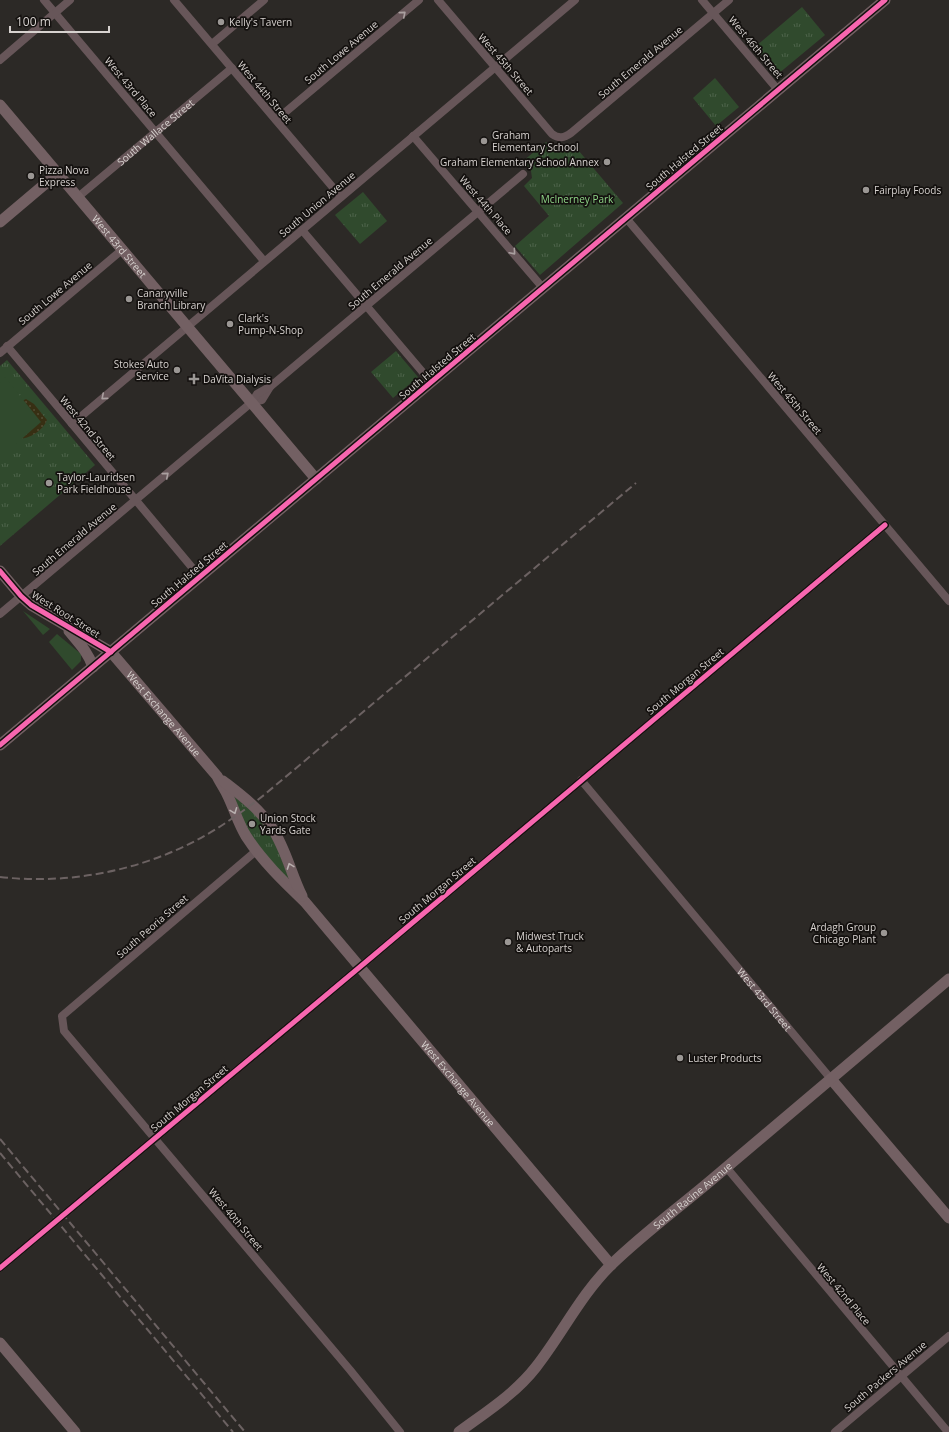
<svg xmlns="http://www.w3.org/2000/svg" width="949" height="1432" font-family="'Open Sans',sans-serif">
<defs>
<pattern id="grass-tufts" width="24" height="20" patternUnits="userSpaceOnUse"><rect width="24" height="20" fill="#304a2d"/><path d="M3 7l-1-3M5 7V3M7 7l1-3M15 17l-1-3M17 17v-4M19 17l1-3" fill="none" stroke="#4d634a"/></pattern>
<pattern id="sand-dots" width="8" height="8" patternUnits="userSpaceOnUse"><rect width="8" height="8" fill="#372f13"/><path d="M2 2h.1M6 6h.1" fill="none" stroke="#534c34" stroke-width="1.8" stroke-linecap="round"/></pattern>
</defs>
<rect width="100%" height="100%" fill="#2c2926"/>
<g fill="url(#grass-tufts)">
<path d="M 802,7 L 825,35 L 778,74 L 755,47 Z"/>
<path d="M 715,78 L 739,107 L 716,126 L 693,98 Z"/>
<path d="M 546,142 C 555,151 563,151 573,144 L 623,203 L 540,275 L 515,246 L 549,216 L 524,186 L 532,178 L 531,171 L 527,166 L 517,166 Z"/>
<path d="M 363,192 L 387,221 L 360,244 L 335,215 Z"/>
<path d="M 396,351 L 418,377 L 393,398 L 371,372 Z"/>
<path d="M 7,360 L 95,465 L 0,546 L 0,366 Z"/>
<path d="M 233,797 L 235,797 C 247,807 259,816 268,830 C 277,844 282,862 289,878 L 287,879 L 253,841 Z"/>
</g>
<path fill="url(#sand-dots)" d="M 26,399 L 34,404 L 47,420 C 43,430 30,439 18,439 L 22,401 Z"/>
<g fill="#304a2d">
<path d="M 5,377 L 41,422 L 0,458 L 0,383 Z"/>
<path d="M 23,611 L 50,629 L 43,635 Z"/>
<path d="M 57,634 L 81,654 L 81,661 L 72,670 L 49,642 Z"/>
</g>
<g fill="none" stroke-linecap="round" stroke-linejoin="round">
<g stroke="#675659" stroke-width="8">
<path d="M 44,0 L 264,261"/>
<path d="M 174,0 L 341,197"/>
<path d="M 438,0 L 552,134 C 559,139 564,138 571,133 L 729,0"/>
<path d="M 702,0 L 778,90"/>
<path d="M 212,44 L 264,0"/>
<path d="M 0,60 L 70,0"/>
<path d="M 276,120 L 419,0"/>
<path d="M 413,136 L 543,288"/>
<path id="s1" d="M 78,197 L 232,68"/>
<path d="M 626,218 L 949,601"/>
<path d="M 302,230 L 431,382"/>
<path d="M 7,346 L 200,577"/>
<path d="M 0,353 L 123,249"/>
<path d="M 252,402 L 262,400 L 270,387"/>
<path d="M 72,424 L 575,0"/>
<path d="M 0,614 L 252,402 L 257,394 L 271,386 L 523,174"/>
<path id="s2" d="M 581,780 L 831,1079"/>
<path d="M 256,851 L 62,1016 L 64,1031 L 350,1370 L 400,1432"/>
<path d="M 726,1167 L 948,1432"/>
<path d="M 0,1268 L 367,961 L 885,525"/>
<path d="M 835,1432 L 949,1336"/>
</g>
<g stroke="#736063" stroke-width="11">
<path id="s3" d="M 0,105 L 316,479"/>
<path d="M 0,222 L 58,173"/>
<path id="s4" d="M 0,571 L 21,596 L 31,605 L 111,652 L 217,776 C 220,782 224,788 227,794 C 234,808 238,823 246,836 C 262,861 284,882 305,902 L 611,1265"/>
<path d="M 69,631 C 79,643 88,652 93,667"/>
<path d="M 0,745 L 885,0"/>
<path d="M 223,781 C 241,795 260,809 272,828 C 286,849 291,874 302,896"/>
<path d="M 831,1079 L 949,1218"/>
<path d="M 0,1343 L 75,1432"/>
<path id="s5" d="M 459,1432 C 486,1412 515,1394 536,1367 C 562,1334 581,1294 612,1264 C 644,1233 681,1206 715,1177 C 793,1111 871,1045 949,979"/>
</g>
<g stroke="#6c6262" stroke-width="2" stroke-dasharray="8 4" stroke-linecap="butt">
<path d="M 0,877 C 71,885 145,870 206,835 C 227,823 246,809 264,795 L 636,483"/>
<path d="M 0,1139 L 245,1432"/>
<path d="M 0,1153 L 233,1432"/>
</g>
<g stroke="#14110f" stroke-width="8">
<g id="cycleway">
<path d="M 0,571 L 21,596 L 31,605 L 111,652"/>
<path d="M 0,745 L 885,0"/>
<path d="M 0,1268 L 367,961 L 885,525"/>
</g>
</g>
<use href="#cycleway" stroke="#f766af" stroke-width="5"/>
</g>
<defs><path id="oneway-chevron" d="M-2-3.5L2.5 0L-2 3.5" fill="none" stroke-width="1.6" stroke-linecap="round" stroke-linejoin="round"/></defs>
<g stroke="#aaa0a0">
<use href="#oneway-chevron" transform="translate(403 14) rotate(-40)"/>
<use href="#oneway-chevron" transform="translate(513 252) rotate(49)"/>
<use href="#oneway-chevron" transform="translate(104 397) rotate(140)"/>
<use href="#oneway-chevron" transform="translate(166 475) rotate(-40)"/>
</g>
<g stroke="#b9b0af">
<use href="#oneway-chevron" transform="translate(234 811) rotate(69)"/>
<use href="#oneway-chevron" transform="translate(290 866) rotate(-110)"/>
</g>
<g fill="#9b9794" stroke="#14110f" stroke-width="1.5">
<circle cx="221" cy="22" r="4"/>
<circle cx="484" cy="141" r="4"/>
<circle cx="607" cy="162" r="4"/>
<circle cx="31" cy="176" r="4"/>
<circle cx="866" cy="190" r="4"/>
<circle cx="129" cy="299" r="4"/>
<circle cx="230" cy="324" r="4"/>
<circle cx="177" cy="370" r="4"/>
<path d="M192 373h4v4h4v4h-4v4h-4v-4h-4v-4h4z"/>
<circle cx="49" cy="483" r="4"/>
<circle cx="252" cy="824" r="4"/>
<circle cx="884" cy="933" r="4"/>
<circle cx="508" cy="942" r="4"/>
<circle cx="680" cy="1058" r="4"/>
</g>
<g text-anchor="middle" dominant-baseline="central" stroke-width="3.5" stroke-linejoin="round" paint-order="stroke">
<g font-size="10" fill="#d7d2cf" stroke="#14110f" text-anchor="start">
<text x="229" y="22">Kelly's Tavern</text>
<text x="492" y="135">Graham<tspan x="492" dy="12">Elementary School</tspan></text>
<text x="599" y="162" text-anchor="end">Graham Elementary School Annex</text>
<text x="39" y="170">Pizza Nova<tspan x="39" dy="12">Express</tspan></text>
<text x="874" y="190">Fairplay Foods</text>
<text x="137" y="293">Canaryville<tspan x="137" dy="12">Branch Library</tspan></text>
<text x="238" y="318">Clark's<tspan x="238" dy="12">Pump-N-Shop</tspan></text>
<text x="169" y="364" text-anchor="end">Stokes Auto<tspan x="169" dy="12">Service</tspan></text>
<text x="203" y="379">DaVita Dialysis</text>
<text x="57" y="477">Taylor-Lauridsen<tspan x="57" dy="12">Park Fieldhouse</tspan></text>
<text x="260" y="818">Union Stock<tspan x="260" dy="12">Yards Gate</tspan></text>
<text x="876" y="927" text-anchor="end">Ardagh Group<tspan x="876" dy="12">Chicago Plant</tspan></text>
<text x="516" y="936">Midwest Truck<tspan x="516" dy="12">&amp; Autoparts</tspan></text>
<text x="688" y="1058">Luster Products</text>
</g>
<g font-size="10" fill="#d7d2cf" stroke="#14110f">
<text transform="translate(756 47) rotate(50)">West 46th Street</text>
<text transform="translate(341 52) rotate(-40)">South Lowe Avenue</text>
<text transform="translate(640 62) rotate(-40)">South Emerald Avenue</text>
<text transform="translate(506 64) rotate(49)">West 45th Street</text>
<text transform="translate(131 87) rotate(50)">West 43rd Place</text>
<text transform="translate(265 92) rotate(50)">West 44th Street</text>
<text stroke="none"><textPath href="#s1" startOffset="101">South Wallace Street</textPath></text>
<text transform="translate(684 157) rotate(-40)">South Halsted Street</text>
<text transform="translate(317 204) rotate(-40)">South Union Avenue</text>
<text transform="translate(486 205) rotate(49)">West 44th Place</text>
<text stroke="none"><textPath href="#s3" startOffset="185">West 43rd Street</textPath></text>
<text transform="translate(390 273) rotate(-40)">South Emerald Avenue</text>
<text transform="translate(55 293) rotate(-40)">South Lowe Avenue</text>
<text transform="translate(437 366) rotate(-40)">South Halsted Street</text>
<text transform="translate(795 403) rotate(50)">West 45th Street</text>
<text transform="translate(88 428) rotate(50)">West 42nd Street</text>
<text transform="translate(74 539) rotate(-40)">South Emerald Avenue</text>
<text transform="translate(189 574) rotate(-40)">South Halsted Street</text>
<text transform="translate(66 614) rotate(32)">West Root Street</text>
<text transform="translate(685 681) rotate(-40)">South Morgan Street</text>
<text stroke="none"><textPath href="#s4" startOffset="220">West Exchange Avenue</textPath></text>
<text transform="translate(437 890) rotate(-40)">South Morgan Street</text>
<text transform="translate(152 926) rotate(-41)">South Peoria Street</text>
<text stroke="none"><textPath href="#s2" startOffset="286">West 43rd Street</textPath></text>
<text stroke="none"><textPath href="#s4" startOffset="695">West Exchange Avenue</textPath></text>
<text transform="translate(189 1098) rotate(-40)">South Morgan Street</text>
<text stroke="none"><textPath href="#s5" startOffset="335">South Racine Avenue</textPath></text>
<text transform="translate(236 1219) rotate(50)">West 40th Street</text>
<text transform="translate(844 1294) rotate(50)">West 42nd Place</text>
<text transform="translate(885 1376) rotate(-40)">South Packers Avenue</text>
</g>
<g font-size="10" fill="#8ed587" stroke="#14110f">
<text x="577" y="199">McInerney Park</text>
</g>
</g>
<path d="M10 26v6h99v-6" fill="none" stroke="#d7d2cf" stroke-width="2"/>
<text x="16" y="26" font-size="12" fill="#d7d2cf" stroke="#14110f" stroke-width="3" paint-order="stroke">100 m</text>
</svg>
